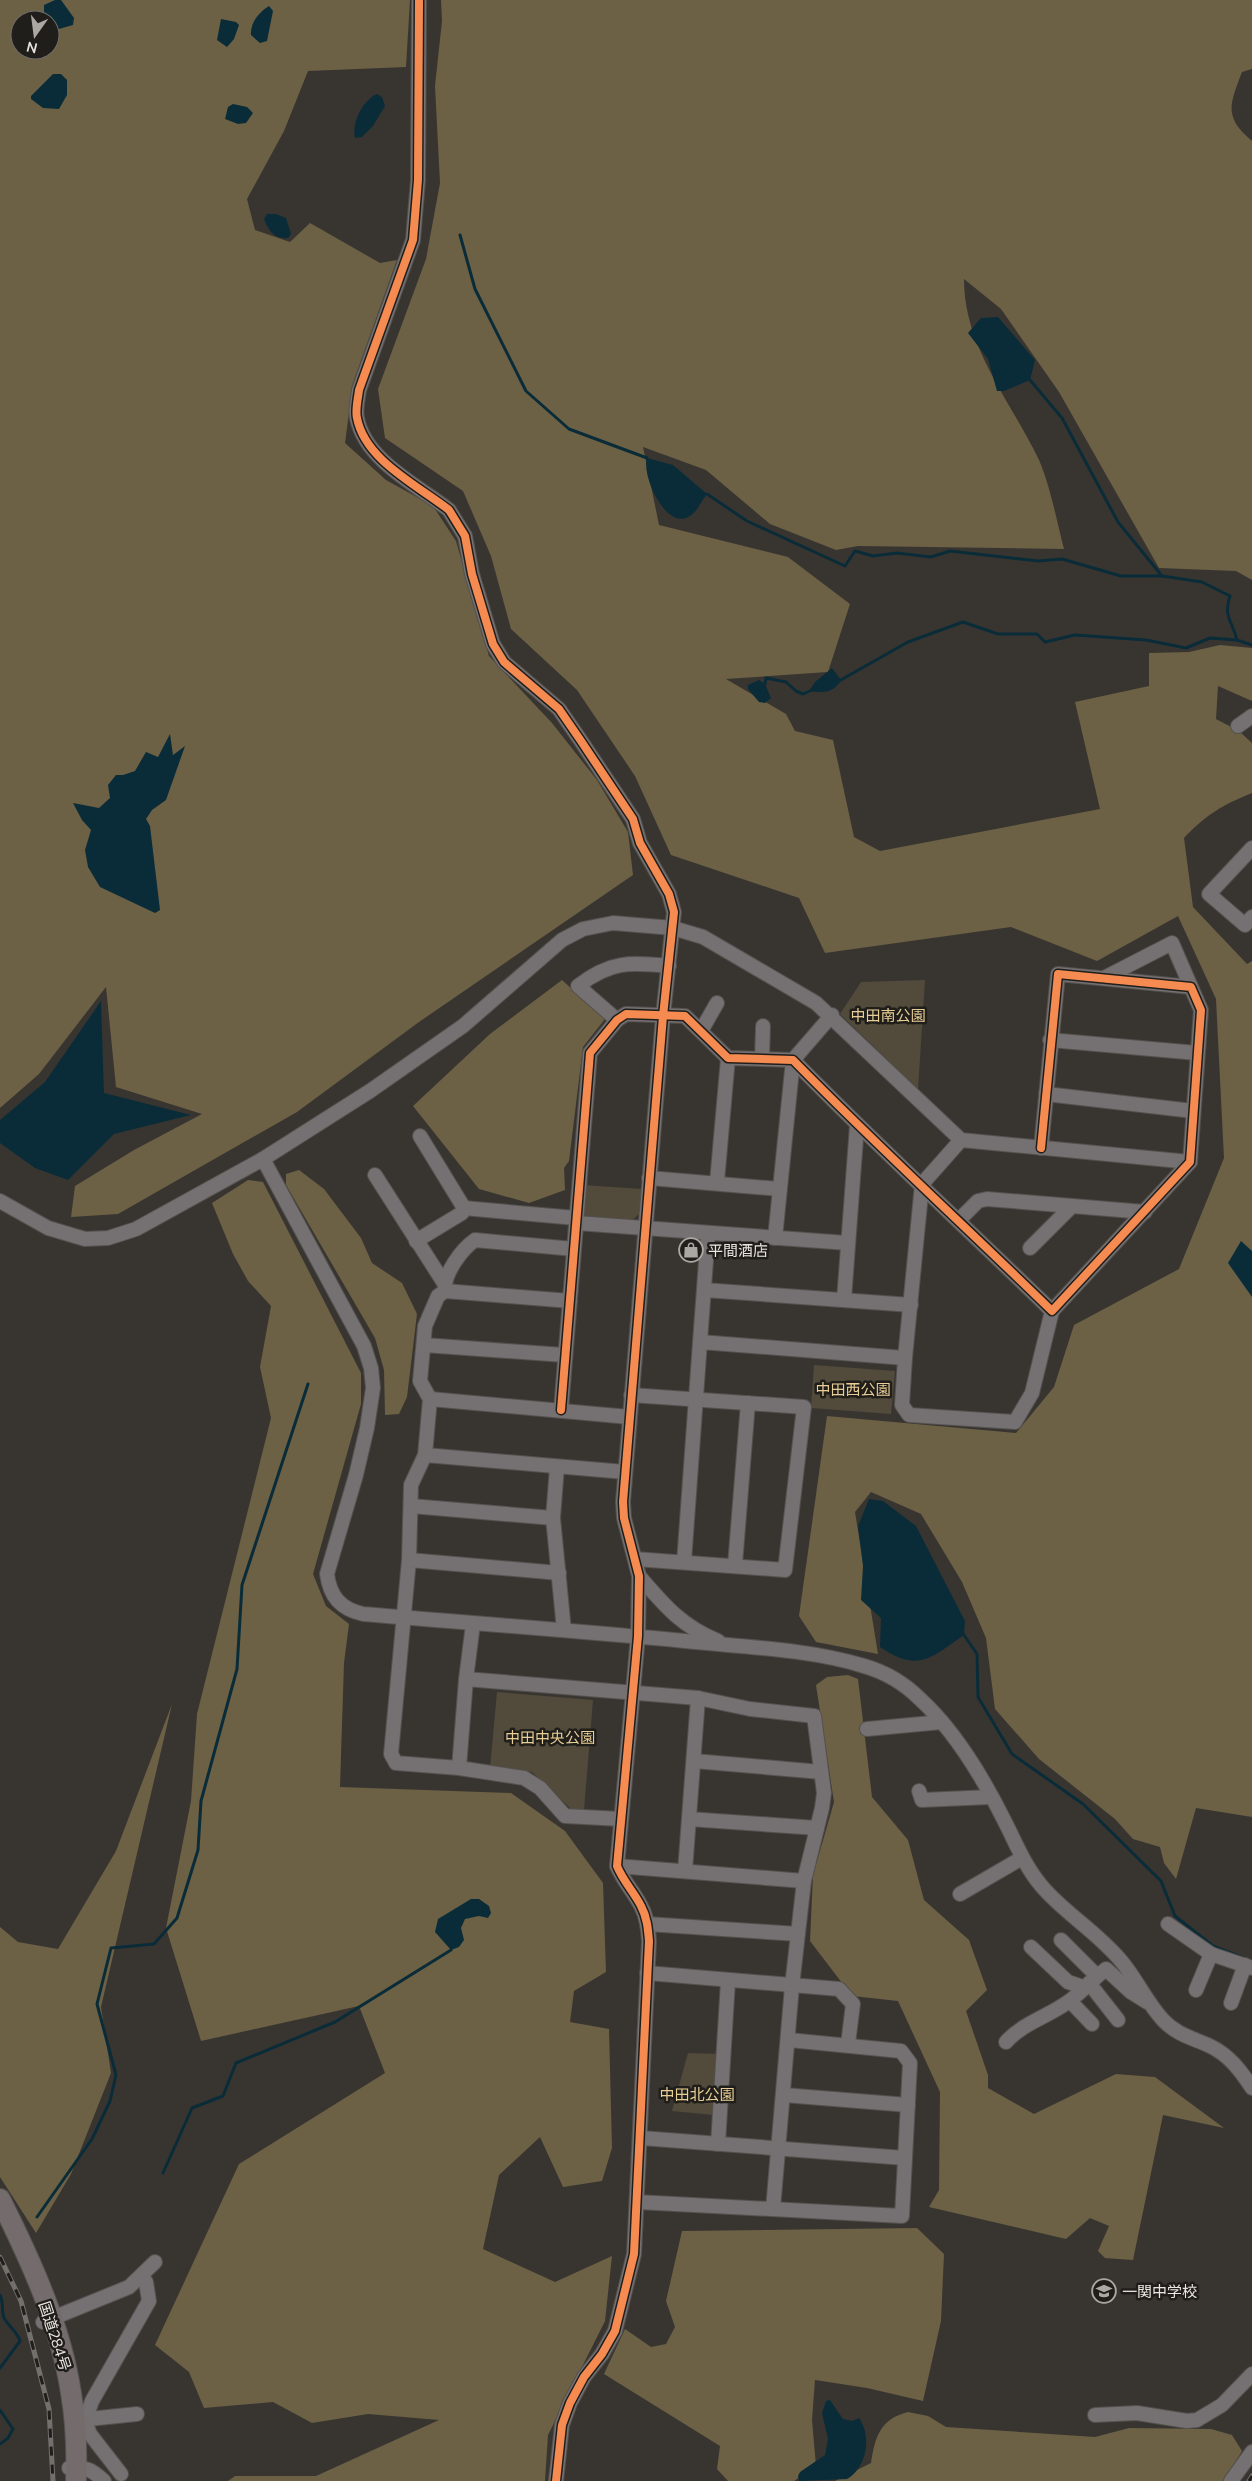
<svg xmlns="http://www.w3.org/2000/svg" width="1252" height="2481" font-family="Mulish,'Noto Sans JP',sans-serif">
<rect width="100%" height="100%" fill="#383531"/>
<g fill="#524b3b">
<path d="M 925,980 L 918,1089 L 840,1014 L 861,982 Z"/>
<path d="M 583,1185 L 642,1189 L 639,1214 L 629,1223 L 588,1219 L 582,1212 Z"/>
<path d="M 814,1365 L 895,1371 L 891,1414 L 811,1408 Z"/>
<path d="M 497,1692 L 593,1700 L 584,1810 L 571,1809 L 532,1772 L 490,1769 Z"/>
<path d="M 688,2053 L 720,2054 L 714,2115 L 672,2111 Z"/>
</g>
<g fill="#6c6045" fill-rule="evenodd">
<path d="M 0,0 L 410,0 L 406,67 L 308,71 L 284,131 L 247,199 L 255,230 L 290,242 L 310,223 L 380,263 L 397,260 L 353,383 L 345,443 L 386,480 L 433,506 L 456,541 L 489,656 L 552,723 L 597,780 L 628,832 L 633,875 L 419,1022 L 297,1112 L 118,1214 L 71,1217 L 75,1186 L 134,1150 L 202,1114 L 116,1087 L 106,987 L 39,1074 L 0,1108 ZM 20,20 L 50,20 L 50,50 L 20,50 Z"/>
<path d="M 441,0 L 1252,0 L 1252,69 L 1242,72 C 1230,104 1223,117 1252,141 L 1252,580 L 1236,571 L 1159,568 L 1059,392 L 1001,309 L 964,279 C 964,348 1011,401 1039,460 C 1050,485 1057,522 1064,549 L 858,546 L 836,550 L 770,524 L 706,470 L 643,447 L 659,525 L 788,557 L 850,604 L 828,672 L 726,679 L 786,714 L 795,731 L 833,740 L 854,837 L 880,851 L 1100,809 L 1075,702 L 1149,686 L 1149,653 L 1189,652 L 1220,645 L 1252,648 L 1252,701 L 1218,686 L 1216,719 L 1239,731 L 1252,743 L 1252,793 C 1222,805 1206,815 1184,838 L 1193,907 L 1247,964 L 1252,961 L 1252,1817 L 1196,1808 L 1176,1879 L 1164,1863 L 1160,1847 L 1133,1839 L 1115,1819 L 1039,1759 L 995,1709 L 986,1638 L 962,1582 L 921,1514 L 871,1492 L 855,1512 L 878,1654 L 816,1642 L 799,1616 L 827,1416 L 1016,1433 L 1054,1387 L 1074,1325 L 1179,1269 L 1224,1158 L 1216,999 L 1178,916 L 1097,961 L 1011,927 L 825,953 L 799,898 L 671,855 L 635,776 L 577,690 L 511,629 L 491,556 L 463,491 L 385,438 L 378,389 L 426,259 L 440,183 L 435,86 L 442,21 Z"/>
<path d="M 562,980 L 605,1019 L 583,1047 L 569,1161 L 564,1168 L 565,1190 L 529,1203 L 479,1189 L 413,1106 L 490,1034 Z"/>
<path d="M 299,1170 L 324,1189 L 361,1238 L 372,1263 L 402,1283 L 417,1314 L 407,1397 L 399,1414 L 385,1415 L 384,1370 L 375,1338 L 286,1185 L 286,1174 Z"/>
<path d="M 248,1180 L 263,1182 L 361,1373 L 361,1404 L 313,1574 L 326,1606 L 349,1624 L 344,1663 L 340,1787 L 511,1793 L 565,1831 L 603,1883 L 606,1972 L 574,1991 L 570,2022 L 609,2029 L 612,2148 L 602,2181 L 563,2187 L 540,2137 L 499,2175 L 483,2249 L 555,2282 L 612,2256 L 605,2321 L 548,2435 L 545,2481 L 228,2481 L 235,2476 L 316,2476 L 439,2420 L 368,2414 L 312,2423 L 273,2402 L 204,2408 L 189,2372 L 155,2345 L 239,2164 L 385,2073 L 359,2006 L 201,2041 L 166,1928 L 191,1801 L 197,1714 L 271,1418 L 260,1367 L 271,1306 L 248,1281 L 233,1254 L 212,1203 Z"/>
<path d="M 848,1675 L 858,1679 L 872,1797 L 908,1840 L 924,1900 L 969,1940 L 987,1990 L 966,2011 L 988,2075 L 988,2088 L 1034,2114 L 1116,2074 L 1155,2077 L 1224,2128 L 1163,2115 L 1133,2260 L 1105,2258 L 1098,2251 L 1109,2226 L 1090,2218 L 1066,2239 L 929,2207 L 939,2190 L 940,2092 L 898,2001 L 852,1996 L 810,1941 L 813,1875 L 834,1802 L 816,1685 L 827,1677 Z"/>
<path d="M 172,1704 L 101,2007 L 111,2073 L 71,2174 L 36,2233 L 0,2177 L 0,1927 L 18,1942 L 58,1949 L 116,1851 Z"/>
<path d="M 917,2228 L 944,2254 L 941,2321 L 923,2401 L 867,2388 L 815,2380 L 812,2420 L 816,2466 L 794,2481 L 728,2481 L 717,2469 L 720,2446 L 604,2374 L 625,2329 L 651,2347 L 666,2344 L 675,2327 L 666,2301 L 682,2231 Z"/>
<path d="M 908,2412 L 928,2416 L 946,2427 L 1095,2437 L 1129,2428 L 1211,2429 L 1232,2435 L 1242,2451 L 1224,2481 L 835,2481 L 871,2463 C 875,2437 880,2419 908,2412 Z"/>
</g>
<g fill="#0a2c38">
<path d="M 55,0 L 61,0 L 74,18 L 73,25 L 59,29 L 52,27 L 44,12 L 44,5 Z"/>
<path d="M 269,6 L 273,11 L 267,41 L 260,43 L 251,35 C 250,23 259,12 269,6 Z"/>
<path d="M 221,19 L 236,22 L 239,25 L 234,39 L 227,47 L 217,40 Z"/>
<path d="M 53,74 L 61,74 L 67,80 L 67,95 L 59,109 L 43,108 L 31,99 L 31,96 Z"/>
<path d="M 377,94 L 382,97 L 385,106 L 373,126 L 362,137 L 355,138 C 351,123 363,100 377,94 Z"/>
<path d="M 233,104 L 247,107 L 253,113 L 246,123 L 238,124 L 225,119 L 228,107 Z"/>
<path d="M 267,214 L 276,214 L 286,218 L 291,234 L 288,238 C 275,240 268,230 264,219 Z"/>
<path d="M 998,317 L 1035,360 L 1030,380 L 1004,391 L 997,391 L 988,359 L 968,333 L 981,318 Z"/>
<path d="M 647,458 L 673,465 L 707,494 C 702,500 697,512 690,516 C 666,532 641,475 647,458 Z"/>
<path d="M 832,668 L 841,680 C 834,693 823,693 809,691 L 815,682 Z"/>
<path d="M 759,680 L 765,684 L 771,698 L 765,703 L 759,702 L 748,689 L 748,685 Z"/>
<path d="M 170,734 L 173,755 L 185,746 L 166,800 L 152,810 L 146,819 L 150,826 L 160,910 L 155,913 L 100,887 L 88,867 L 85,850 L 91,830 L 82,820 L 73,803 L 99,808 L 110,798 L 108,785 L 116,775 L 123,775 L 135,771 L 146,752 L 158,757 Z"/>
<path d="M 101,1001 L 104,1093 L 191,1115 L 114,1134 L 68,1180 L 35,1168 L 0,1143 L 0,1120 L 45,1082 Z"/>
<path d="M 1241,1241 L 1252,1251 L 1252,1297 L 1228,1263 Z"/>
<path d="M 869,1499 L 883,1501 L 916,1526 L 965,1621 L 964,1635 C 931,1658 918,1673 880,1647 L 881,1618 L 861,1600 L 863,1566 L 858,1526 Z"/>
<path d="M 471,1899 L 479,1899 L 489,1906 L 491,1913 L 488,1918 L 479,1916 L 465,1919 L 461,1928 L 464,1940 L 459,1947 L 451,1950 L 435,1932 L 438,1919 Z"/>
<path d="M 830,2400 L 843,2419 L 852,2421 L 859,2418 C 872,2436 867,2468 847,2479 L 799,2481 L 798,2476 L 800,2472 L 825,2455 L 828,2439 L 822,2413 L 826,2401 Z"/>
</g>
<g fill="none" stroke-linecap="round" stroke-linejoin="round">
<g stroke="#0a2c38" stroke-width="3">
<path d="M 460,235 L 475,289 L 526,391 L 569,429 L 647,458"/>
<path d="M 1030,380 L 1062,418 L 1118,522 L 1162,576 L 1202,582 L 1230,596 C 1223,617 1232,620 1237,640"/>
<path d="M 707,494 L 747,521 L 845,566 L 855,551 L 873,556 L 897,553 L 931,557 L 950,551 L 1038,561 L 1062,559 L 1121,576 L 1162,576"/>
<path d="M 839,681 L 908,642 L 963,622 L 998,634 L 1037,634 L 1045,642 L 1075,635 L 1146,640 L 1186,648 L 1210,638 L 1237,640 L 1252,645"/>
<path d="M 765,684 L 766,678 L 786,682 L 796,691 L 803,694 L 812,690"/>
<path d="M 964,1635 L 977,1654 L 978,1697 L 1012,1754 L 1083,1804 L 1161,1881 L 1175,1916 L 1213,1946 L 1241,1957"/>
<path d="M 163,2173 L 192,2108 L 223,2096 L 236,2063 L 335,2022 L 451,1950"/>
<path d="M 37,2217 L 92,2139 L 110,2101 L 116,2075 L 97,2004 L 111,1948 L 154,1944 L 177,1918 L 198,1850 L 201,1801 L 237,1669 L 242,1585 L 308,1384"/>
<path d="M 0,2295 C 4,2303 1,2310 4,2318 C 9,2327 17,2331 20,2341 L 0,2368"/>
<path d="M 0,2410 L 13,2429 L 8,2438 L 0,2444"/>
</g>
<g stroke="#53514e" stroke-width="16">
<g id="minor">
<path d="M 419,0 L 418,180 L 413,240 L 359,390 C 358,399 355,410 357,418 C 365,460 417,485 449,510 L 465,536 L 472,574 L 493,644 L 504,662 L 559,709 L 581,741 L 633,819 L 640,843 L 669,894 L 674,912 L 663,1016 L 623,1502 L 624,1518 L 639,1576 L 638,1636 L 617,1866 C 623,1881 634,1892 641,1906 C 647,1917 648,1929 649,1941 L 634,2254 L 615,2331 L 602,2354 L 584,2377 L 570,2403 L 562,2425 L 556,2481"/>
<path d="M 1238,726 L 1252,716"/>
<path d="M 1252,848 L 1209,894 L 1245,925 L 1252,917"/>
<path d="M 1104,978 L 1172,943 L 1191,987"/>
<path d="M 617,1020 L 578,986 C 610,961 630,962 669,966"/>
<path d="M 701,1031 L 717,1003"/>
<path d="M 1050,1040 L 1197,1053"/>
<path d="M 762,1059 L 763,1026"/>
<path d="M 1046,1094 L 1193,1111"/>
<path d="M 263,1159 L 364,1346 L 371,1368 L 373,1388 L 367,1428 L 356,1475 L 327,1574 C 330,1597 341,1609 363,1614 C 470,1623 578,1631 685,1641 C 743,1647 809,1649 864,1666 C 885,1672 905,1684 920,1699 C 954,1730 984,1780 1004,1820 C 1017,1845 1026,1870 1046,1891 C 1069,1916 1099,1934 1122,1962 C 1137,1980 1147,2003 1163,2020 C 1177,2035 1193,2038 1210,2046 C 1229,2055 1241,2071 1252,2088"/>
<path d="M 375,1175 L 444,1283"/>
<path d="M 649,1178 L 780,1189"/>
<path d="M 717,1182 L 728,1058"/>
<path d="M 0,1201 L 48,1228 L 85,1239 L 108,1238 L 136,1229 L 263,1159 L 370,1091 L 463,1026 L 562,940 L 583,929 L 613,923 L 673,928 L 703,937 L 816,1003 L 961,1140 L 1190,1162"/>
<path d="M 464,1208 L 576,1218"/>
<path d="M 959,1220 L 978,1201 L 987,1199 L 1145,1212"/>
<path d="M 576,1223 L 848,1243"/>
<path d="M 775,1238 L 793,1060 L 832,1015"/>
<path d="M 416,1241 L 462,1213 L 464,1208 L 420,1136"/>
<path d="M 1030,1248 L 1071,1207"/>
<path d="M 574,1249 L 475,1240 C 462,1249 443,1274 445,1291 L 438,1296 L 425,1326 L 420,1381 L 430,1399 L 425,1455 L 411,1485 L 409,1560 L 391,1754 L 396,1763 L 459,1768 L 524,1778 L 540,1788 L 565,1816 L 621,1819"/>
<path d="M 704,1290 L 911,1305"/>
<path d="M 445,1291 L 570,1301"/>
<path d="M 844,1300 L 857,1125"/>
<path d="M 700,1342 L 708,1234"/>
<path d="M 424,1345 L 564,1355"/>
<path d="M 905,1358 L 902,1405 L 909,1415 L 1015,1422 L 1032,1393 L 1052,1311"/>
<path d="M 631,1395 L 804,1407 L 785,1570 L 635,1559"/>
<path d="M 430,1399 L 629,1417"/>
<path d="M 561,1410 L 590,1053 L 617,1020 L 626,1014 L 685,1016 L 728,1058 L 793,1060 C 877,1146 966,1227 1052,1311 L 1190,1162 L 1201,1010 L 1191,987 L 1058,974 L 1041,1148"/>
<path d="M 425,1455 L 625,1472"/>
<path d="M 557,1467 L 553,1518 L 564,1630"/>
<path d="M 411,1506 L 553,1518"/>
<path d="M 409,1560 L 559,1573"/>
<path d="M 684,1562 L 700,1342 L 905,1358 L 922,1184 L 961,1140"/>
<path d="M 735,1565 L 748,1403"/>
<path d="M 639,1576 C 664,1605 681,1626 718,1641"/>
<path d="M 466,1679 L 473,1624"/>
<path d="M 867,1729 L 942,1722"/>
<path d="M 694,1761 L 821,1772"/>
<path d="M 459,1768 L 466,1679 L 698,1698 L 750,1709 L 814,1716 L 824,1793 L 822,1808 L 804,1881 L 792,1986 L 773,2209"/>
<path d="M 919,1791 L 922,1800 L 991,1797"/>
<path d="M 689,1819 L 817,1828"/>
<path d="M 617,1866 L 804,1881"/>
<path d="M 685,1871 L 698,1698"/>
<path d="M 960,1894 L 1022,1858"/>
<path d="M 647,1924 L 798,1934"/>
<path d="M 1168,1924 L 1211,1954 L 1252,1968"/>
<path d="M 1061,1940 L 1097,1976"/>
<path d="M 1031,1947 L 1068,1982 L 1083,1987"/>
<path d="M 647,1973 L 839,1989 L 853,2004 L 848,2044"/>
<path d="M 1089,1983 L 1118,2020"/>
<path d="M 1196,1990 L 1211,1954"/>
<path d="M 1070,2001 L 1092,2024"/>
<path d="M 1231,2003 L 1245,1965"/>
<path d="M 1006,2042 C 1023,2023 1047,2017 1068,2002 C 1081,1993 1093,1979 1106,1969 L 1131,1992 L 1147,2002"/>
<path d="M 784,2095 L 908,2105"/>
<path d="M 641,2138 L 905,2158"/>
<path d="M 718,2144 L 728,1981"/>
<path d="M 637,2202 L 902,2216 L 910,2063 L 901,2051 L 789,2040"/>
<path d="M 43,2322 L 129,2287 L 155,2262"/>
<path d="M 1095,2415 L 1137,2413 L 1187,2421 L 1197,2420 L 1222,2405 L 1252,2374"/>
<path d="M 79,2420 L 137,2414"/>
<path d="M 69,2468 C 87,2468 90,2468 104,2481"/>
<path d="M 121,2474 L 90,2434 L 85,2421 L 92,2401 L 149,2301 L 146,2282"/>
<path d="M 1231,2481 L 1252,2452"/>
</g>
</g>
<g stroke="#53514e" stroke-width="22">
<path id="highway" d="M 0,2199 C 30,2259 61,2326 71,2393 C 76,2422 77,2452 76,2481"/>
</g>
<use href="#minor" stroke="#757071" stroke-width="14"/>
<use href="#highway" stroke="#746c6c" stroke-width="20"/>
<g stroke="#726f6d" stroke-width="5">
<g id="rail">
<path d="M 0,2257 L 21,2301 L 49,2409 L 53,2481"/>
<path d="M 1249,2481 L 1252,2476"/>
</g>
</g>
<use href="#rail" stroke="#201e1a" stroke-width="3" stroke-dasharray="9" stroke-linecap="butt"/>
<g stroke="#201e1a" stroke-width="11">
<g id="cycleway">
<path d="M 419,0 L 418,180 L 413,240 L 359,390 C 358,399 355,410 357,418 C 365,460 417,485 449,510 L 465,536 L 472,574 L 493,644 L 504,662 L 559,709 L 581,741 L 633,819 L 640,843 L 669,894 L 674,912 L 663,1016 L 623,1502 L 624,1518 L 639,1576 L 638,1636 L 617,1866 C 623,1881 634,1892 641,1906 C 647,1917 648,1929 649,1941 L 634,2254 L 615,2331 L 602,2354 L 584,2377 L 570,2403 L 562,2425 L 556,2481"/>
<path d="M 561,1410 L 590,1053 L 617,1020 L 626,1014 L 685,1016 L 728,1058 L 793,1060 C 877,1146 966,1227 1052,1311 L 1190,1162 L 1201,1010 L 1191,987 L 1058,974 L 1041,1148"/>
</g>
</g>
<use href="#cycleway" stroke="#f68b52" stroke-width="8"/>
</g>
<defs>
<g id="shop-ring" transform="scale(1.25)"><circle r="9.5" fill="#201e1a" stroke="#aba8a3" stroke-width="1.5"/><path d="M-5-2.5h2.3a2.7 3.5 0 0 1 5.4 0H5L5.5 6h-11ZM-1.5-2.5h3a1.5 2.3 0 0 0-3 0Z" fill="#aba8a3"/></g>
<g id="school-ring" transform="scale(1.25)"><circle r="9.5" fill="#201e1a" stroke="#aba8a3" stroke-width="1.5"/><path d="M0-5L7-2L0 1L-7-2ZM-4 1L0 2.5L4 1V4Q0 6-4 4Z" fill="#aba8a3"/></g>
</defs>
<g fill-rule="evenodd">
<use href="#shop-ring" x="691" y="1250"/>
<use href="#school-ring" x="1104" y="2291"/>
</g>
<g text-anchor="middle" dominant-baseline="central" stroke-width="5" stroke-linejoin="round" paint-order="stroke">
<g font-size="15" fill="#e8ce96" stroke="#201e1a">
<text x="888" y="1015">中田南公園</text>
<text x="853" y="1389">中田西公園</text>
<text x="550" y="1737">中田中央公園</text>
<text x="697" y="2094">中田北公園</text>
</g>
<g font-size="15" fill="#e9e6e1" stroke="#201e1a" text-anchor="start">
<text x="708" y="1250">平間酒店</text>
<text x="1122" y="2291">一関中学校</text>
</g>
<g font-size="15" fill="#e9e6e1" stroke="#201e1a">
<text transform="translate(55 2336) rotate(72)">国道284号</text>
</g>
</g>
<g transform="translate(35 35) rotate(194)"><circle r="24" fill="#201e1a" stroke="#706e6a"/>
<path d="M0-4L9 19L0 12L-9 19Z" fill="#aba8a3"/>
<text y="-8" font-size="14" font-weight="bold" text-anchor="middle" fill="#e9e6e1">N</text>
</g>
</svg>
